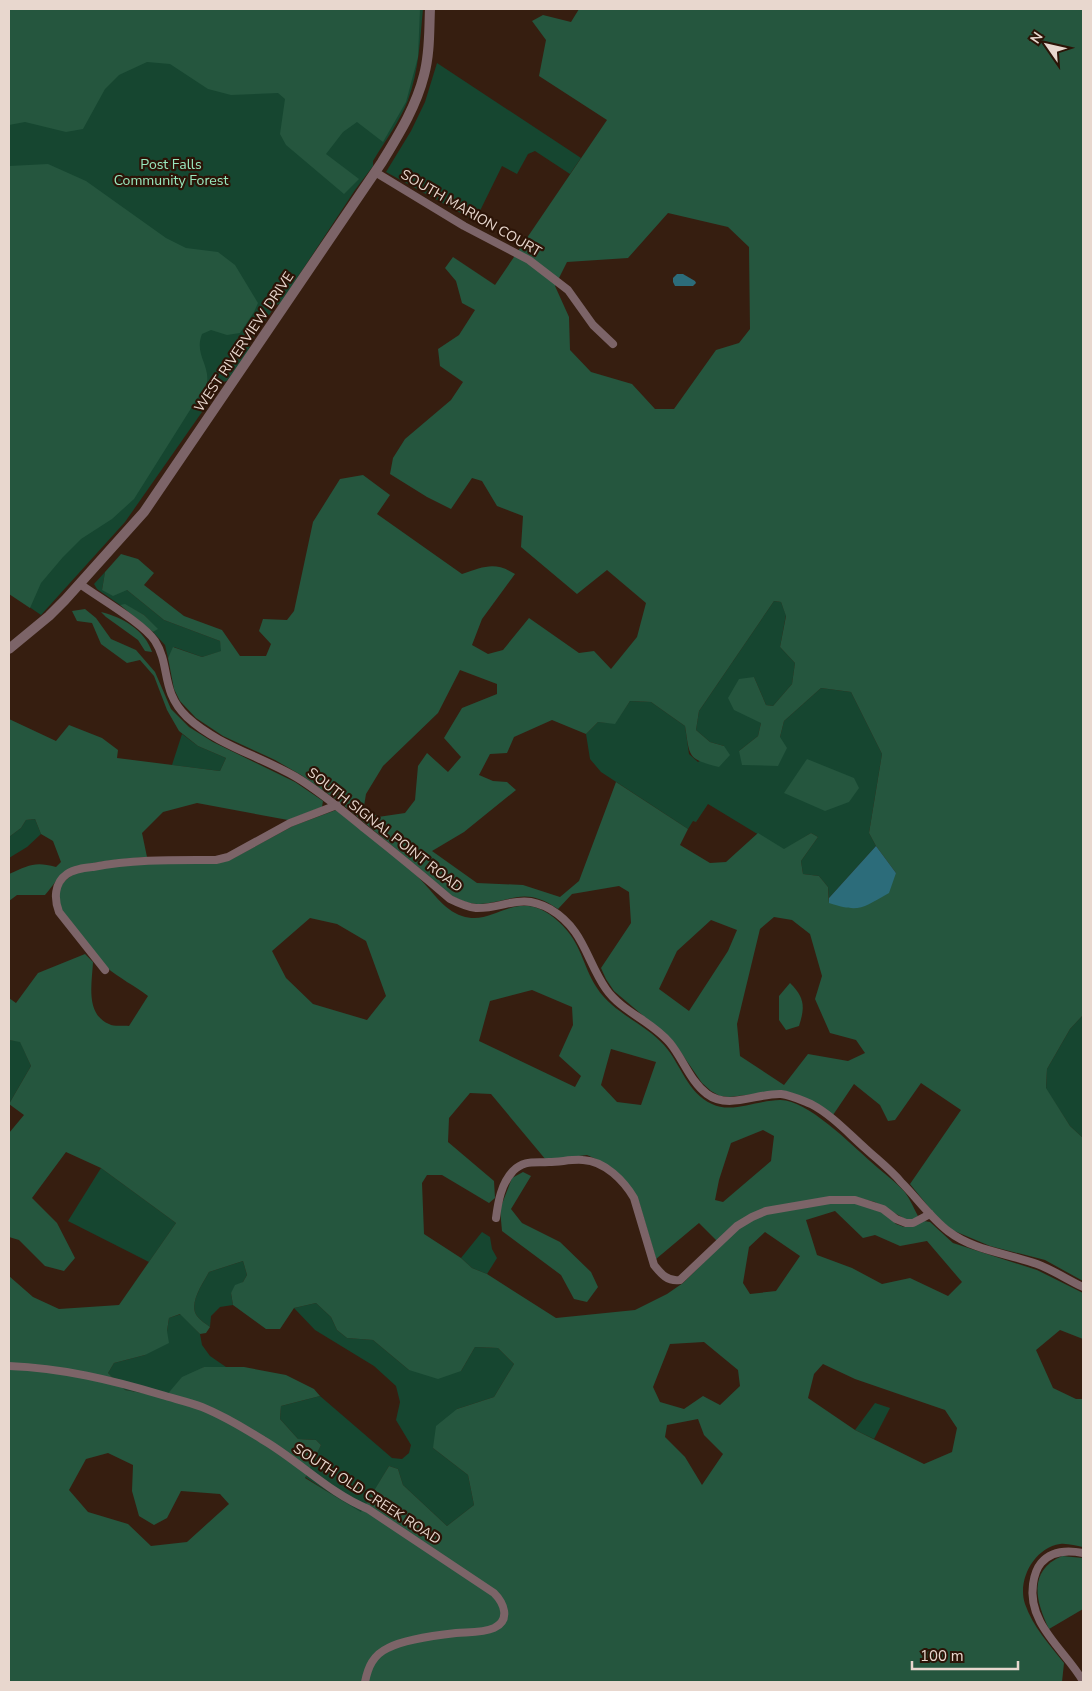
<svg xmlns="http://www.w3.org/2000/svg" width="1092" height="1691" font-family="'Nunito Sans',sans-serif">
<rect width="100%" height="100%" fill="#361e10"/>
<g fill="#164630">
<path d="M 9,9 L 423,9 C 420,40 419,70 408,100 C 400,121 385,141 373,161 L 373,166 L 355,190 L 280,304 L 276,305 L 249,344 L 250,349 L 227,381 L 223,382 L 125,522 L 41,615 L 9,593 Z"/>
<path d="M 437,63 L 581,158 L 570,174 L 535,151 L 528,154 L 517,174 L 502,166 L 475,221 L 386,172 L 411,131 L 425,102 Z"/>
<path d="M 105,572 L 102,590 L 127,590 L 164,620 L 220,641 L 222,651 L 202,657 L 174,647 L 168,658 L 165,645 L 153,632 L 157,629 L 144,615 L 125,605 L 120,605 L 97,589 L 94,584 Z"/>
<path d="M 774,601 L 781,602 L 786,615 L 780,647 L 795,663 L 792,684 L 773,706 L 766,705 L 754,677 L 761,723 L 758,736 L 739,751 L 780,737 L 784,721 L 821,688 L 851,692 L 882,754 L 869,833 L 876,846 L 829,898 L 828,887 L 819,876 L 803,874 L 801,861 L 818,837 L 811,833 L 784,850 L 708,804 L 696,822 L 693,821 L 688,829 L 601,772 L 590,759 L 586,734 L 598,722 L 615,723 L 630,701 L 651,702 L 685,726 L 689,754 L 698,762 L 724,746 L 710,742 L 696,730 L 699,711 Z"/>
<path d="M 182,734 L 198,746 L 226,758 L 220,771 L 172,765 Z"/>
<path d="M 35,819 L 41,834 L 27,847 L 9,858 L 9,837 L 21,828 L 26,820 Z"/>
<path d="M 1083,1015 L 1083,1138 L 1070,1126 L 1046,1089 L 1047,1069 L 1070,1029 Z"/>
<path d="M 9,1040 L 20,1041 L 31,1066 L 9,1104 Z"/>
<path d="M 101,1168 L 176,1223 L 149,1262 L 68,1221 Z"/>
<path d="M 482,1232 L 490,1237 L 492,1249 L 497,1258 L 487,1274 L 472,1268 L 461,1258 Z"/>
<path d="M 243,1261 L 247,1275 L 243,1282 L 231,1293 L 233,1305 L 220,1307 L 211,1316 L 210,1327 C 206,1324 200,1320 197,1316 C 188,1304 203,1283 209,1272 Z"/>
<path d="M 316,1303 L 331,1317 L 337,1330 L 347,1338 L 373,1340 L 409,1370 L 461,1371 L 475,1347 L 498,1348 L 514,1364 L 494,1397 L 457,1409 L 433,1448 L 468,1475 L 474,1505 L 447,1526 L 403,1485 L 398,1469 L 389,1466 L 361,1513 L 305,1477 L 321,1445 L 316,1440 L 298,1439 L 280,1419 L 281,1406 L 320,1396 L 392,1458 L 402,1459 L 409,1453 L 411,1445 L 396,1420 L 400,1402 L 396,1386 L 374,1366 L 315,1330 L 294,1308 Z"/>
<path d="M 181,1314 L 200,1334 L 202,1345 L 210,1356 L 226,1367 L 204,1367 L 165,1397 L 125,1390 L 108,1373 L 114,1363 L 145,1355 L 167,1331 L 169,1318 Z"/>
<path d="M 875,1403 L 890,1408 L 874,1439 L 855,1430 Z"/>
</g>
<g fill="#25563e" fill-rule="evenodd">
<path d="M 9,9 L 420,9 L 418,57 L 406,102 L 383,142 L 357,122 L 343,132 L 326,154 L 359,179 L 344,194 L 286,145 L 280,134 L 285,99 L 278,93 L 231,95 L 208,89 L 170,64 L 147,62 L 119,75 L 105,89 L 83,129 L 66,132 L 25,122 L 9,125 Z"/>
<path d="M 579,9 L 1083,9 L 1083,1015 L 1070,1029 L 1047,1069 L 1046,1088 L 1070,1126 L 1083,1138 L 1083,1281 L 1045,1260 L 990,1246 L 952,1230 L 936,1216 L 910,1184 L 961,1110 L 921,1083 L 895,1120 L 888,1121 L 880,1105 L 854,1084 L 833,1115 L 780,1091 L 729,1097 L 720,1096 L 711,1091 L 702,1083 L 673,1041 L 614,991 L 606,979 L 601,968 L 631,923 L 629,892 L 619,886 L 572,894 L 558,909 C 523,885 512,903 478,904 C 469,904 460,900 452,896 L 341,803 L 301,775 L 275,760 L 223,736 L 196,718 L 180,701 L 174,689 L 168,658 L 173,647 L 202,657 L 221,651 L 220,641 L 164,620 L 127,590 L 113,596 L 102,590 L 105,572 L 121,554 L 138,559 L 154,573 L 144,585 L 184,616 L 222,630 L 240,656 L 266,656 L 271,644 L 259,631 L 263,619 L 287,620 L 294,611 L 313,522 L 340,479 L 363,475 L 390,495 L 377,514 L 462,574 C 484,567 494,561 515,574 L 482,619 L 472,645 L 488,654 L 503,650 L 529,618 L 579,653 L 594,651 L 611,669 L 637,637 L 646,603 L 607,570 L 577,594 L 521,547 L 523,516 L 497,506 L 482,481 L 472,478 L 451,509 L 427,497 L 390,474 L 393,458 L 405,439 L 451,400 L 463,382 L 440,366 L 438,349 L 459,335 L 475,310 L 462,303 L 456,281 L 445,268 L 453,257 L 495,285 L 607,120 L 539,76 L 546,40 L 532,21 L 543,15 L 571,22 ZM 668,213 L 728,227 L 749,247 L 750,329 L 739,343 L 716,350 L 674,409 L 655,409 L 632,384 L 591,372 L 570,350 L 569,317 L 555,286 L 567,262 L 628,258 ZM 774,601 L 781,602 L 786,616 L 780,647 L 795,663 L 792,684 L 773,706 L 766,705 L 754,677 L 739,679 L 728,698 L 734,710 L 761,723 L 758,736 L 739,751 L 742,765 L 778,766 L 787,748 L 780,737 L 784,721 L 821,688 L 851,692 L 882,754 L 869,833 L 876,846 L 896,873 L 829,903 L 828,887 L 819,876 L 803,874 L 801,861 L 818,837 L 811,833 L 784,849 L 758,833 L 726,862 L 710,863 L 680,845 L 688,829 L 616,782 L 579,881 L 560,897 L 523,885 L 477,883 L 432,851 L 464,832 L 516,790 L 507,782 L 493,781 L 479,775 L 490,754 L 507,753 L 514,737 L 552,720 L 586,734 L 598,722 L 615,724 L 630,701 L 651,702 L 685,726 C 690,757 687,759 719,767 L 730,755 L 724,746 L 710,742 L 696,730 L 699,711 ZM 460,670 L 497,684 L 497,694 L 462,708 L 444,738 L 461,757 L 448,772 L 427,753 L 418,766 L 415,800 L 405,813 L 378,817 L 364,806 L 366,794 L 383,766 L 438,713 ZM 774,917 L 792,920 L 810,934 L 822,976 L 815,999 L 830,1033 L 856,1040 L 865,1053 L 848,1061 L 808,1054 L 784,1085 L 740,1056 L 737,1024 L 760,929 ZM 711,920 L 737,930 L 728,951 L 689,1011 L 659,989 L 677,951 Z"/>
<path d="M 48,164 L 86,181 L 166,238 L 186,248 L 218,252 L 235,265 L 258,303 L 254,312 L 240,333 L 227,335 L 211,330 L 202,334 C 194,354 210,365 207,383 L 134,499 L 112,519 L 81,539 L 63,557 L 41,583 L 30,608 L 9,594 L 9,166 Z"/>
<path d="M 125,604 L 144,615 L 158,629 L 153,632 L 120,605 Z"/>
<path d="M 85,609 L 96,618 L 111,639 L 136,650 L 155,672 L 171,709 L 189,727 L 213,742 L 295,782 L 323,801 L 322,807 L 288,820 L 197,803 L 163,812 L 142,833 L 147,857 C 124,859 85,861 66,872 C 58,877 51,888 45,895 L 17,895 L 9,901 L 9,874 C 29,865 35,861 56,867 L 61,862 L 53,841 L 41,834 L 35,819 L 26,820 L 21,828 L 9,837 L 9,719 L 56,741 L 69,725 L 102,738 L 118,750 L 117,758 L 220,771 L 226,758 L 198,746 L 179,731 L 167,710 L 154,676 L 140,660 L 127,663 L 101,644 L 92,623 L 77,621 L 72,611 Z"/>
<path d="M 101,612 C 122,617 145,630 152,652 L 145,651 L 138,640 L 106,617 Z"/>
<path d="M 807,759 L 854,778 L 859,788 L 849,802 L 825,811 L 784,793 Z"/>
<path d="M 336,810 C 363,832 392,852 417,876 C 431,889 443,910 462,916 C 496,928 517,883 559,922 C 582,943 582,965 597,988 C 612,1012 645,1024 664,1045 C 681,1064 687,1093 712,1104 C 732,1114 758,1100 780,1100 C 806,1099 851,1144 870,1161 C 881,1171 892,1179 902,1189 C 909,1196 913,1207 918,1216 L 914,1219 L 907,1220 L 875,1202 L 855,1197 L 766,1209 L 717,1241 L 699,1223 L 656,1259 L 639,1202 L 616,1172 L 596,1159 L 587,1155 L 546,1160 L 491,1094 L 470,1093 L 449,1118 L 448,1142 L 494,1181 L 495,1198 L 489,1203 L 442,1175 L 427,1175 L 422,1183 L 424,1234 L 461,1258 L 472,1268 L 487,1274 L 556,1318 L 635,1310 L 667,1294 L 683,1283 L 739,1228 L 753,1219 L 768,1213 L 830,1202 L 853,1203 L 872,1206 L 888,1216 L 896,1224 L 904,1227 L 914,1226 L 924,1221 L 930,1222 L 953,1243 L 1037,1270 L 1083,1293 L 1083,1339 L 1060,1330 L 1036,1350 L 1053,1388 L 1076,1399 L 1083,1399 L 1083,1547 C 1076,1546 1067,1543 1060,1544 C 1034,1548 1017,1580 1025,1604 C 1033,1627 1049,1644 1064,1663 L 1062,1682 L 9,1682 L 9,1276 L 33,1297 L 59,1309 L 119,1305 L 176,1223 L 101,1168 L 66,1152 L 32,1198 L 57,1223 L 75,1258 L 64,1271 L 45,1266 L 19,1240 L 9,1237 L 9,1133 L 24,1115 L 9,1104 L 31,1066 L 20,1042 L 9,1040 L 9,998 L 16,1003 L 38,973 L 85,954 L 93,962 C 92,983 85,1014 109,1024 C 114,1027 124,1025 129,1026 L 148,996 C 135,986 119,978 106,967 C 98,959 91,949 84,940 C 66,917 39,892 78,872 L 148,862 L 215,864 L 230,860 L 293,826 ZM 310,918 L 337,924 L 366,941 L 386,996 L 367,1020 L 313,1004 L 286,978 L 272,951 ZM 532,990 L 572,1007 L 573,1025 L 559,1056 L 581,1076 L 575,1087 L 479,1041 L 490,1001 ZM 611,1049 L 656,1062 L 641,1105 L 617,1102 L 601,1085 ZM 763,1130 L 774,1136 L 771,1161 L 723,1202 L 715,1200 L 719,1180 L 731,1143 ZM 835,1211 L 863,1238 L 875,1235 L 900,1246 L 927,1241 L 962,1282 L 948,1296 L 910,1278 L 882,1284 L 852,1268 L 817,1255 L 806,1220 ZM 765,1232 L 800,1256 L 776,1291 L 750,1294 L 743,1283 L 749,1247 ZM 243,1261 L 247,1275 L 243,1282 L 235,1285 L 231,1293 L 233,1305 L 266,1329 L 280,1329 L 294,1308 L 316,1303 L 331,1317 L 337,1330 L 347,1338 L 373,1340 L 409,1370 L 438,1379 L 461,1371 L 475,1347 L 498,1348 L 514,1364 L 494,1397 L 457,1409 L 436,1426 L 433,1448 L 468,1475 L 474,1505 L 447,1526 L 403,1485 L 398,1469 L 389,1466 L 361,1512 L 305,1478 L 321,1445 L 316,1440 L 298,1439 L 280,1419 L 281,1406 L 320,1396 L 314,1389 L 286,1375 L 244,1367 L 204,1367 L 182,1377 L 165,1397 L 125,1390 L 108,1373 L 114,1363 L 145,1355 L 169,1343 L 167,1331 L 169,1318 L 180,1314 L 200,1334 L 206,1333 L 210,1327 C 206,1324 200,1320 197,1316 C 188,1304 203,1283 209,1272 ZM 704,1342 L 738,1370 L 740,1386 L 720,1405 L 703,1396 L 684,1409 L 660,1402 L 653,1387 L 670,1344 ZM 823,1364 L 855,1379 L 945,1410 L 957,1428 L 952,1452 L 924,1464 L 855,1430 L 808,1398 L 814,1374 ZM 698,1419 L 704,1435 L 723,1454 L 702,1485 L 685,1457 L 665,1437 L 667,1425 ZM 108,1453 L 133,1465 L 132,1491 L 139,1516 L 154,1525 L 167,1518 L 181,1491 L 220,1494 L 229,1504 L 187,1542 L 151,1546 L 128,1524 L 88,1512 L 69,1490 L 86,1459 Z"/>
<path d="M 790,983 C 805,998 805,1007 799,1026 L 786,1030 L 779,1020 L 779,996 Z"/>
<path d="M 523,1172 L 531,1176 L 511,1209 L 522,1223 L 560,1242 L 591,1272 L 598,1287 L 587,1302 L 574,1299 L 561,1275 L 502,1231 L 500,1209 L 512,1178 Z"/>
<path d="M 1062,1556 L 1083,1558 L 1083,1609 L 1049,1629 C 1036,1602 1027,1571 1062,1556 Z"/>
</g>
<g fill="#2c6c7a">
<path d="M 677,274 L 683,274 L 695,281 L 696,283 L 693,286 L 675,286 L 673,282 L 673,278 Z"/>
<path d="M 876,846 L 896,873 L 889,893 C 862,908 860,913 829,903 L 829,898 Z"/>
</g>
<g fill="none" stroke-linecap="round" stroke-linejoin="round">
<g stroke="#7c6468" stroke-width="8">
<path d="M 375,172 L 464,226 L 529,260 L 568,290 L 593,325 L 613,344"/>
<path d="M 80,584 C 99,598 143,623 155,641 C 171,666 160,691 187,717 C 217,745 260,756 296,777 C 321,792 343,811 365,829 C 394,852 422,875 450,899 C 458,903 466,907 476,908 C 504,909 520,892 550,909 C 584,929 586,960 606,989 C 622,1012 652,1021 670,1043 C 683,1059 690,1081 707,1094 C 728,1110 757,1093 781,1094 C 791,1095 801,1100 811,1104 C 832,1115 849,1134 866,1149 C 878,1160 891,1170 901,1182 C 917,1198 930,1217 948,1231 C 974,1251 1007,1253 1037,1264 C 1053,1270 1068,1280 1083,1287"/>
<path d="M 105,970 L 59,912 C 54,899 54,883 67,874 C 74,869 84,868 93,867 C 134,859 174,860 216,860 L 228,857 L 290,823 L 337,805"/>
<path d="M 496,1218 C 498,1202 501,1184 513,1171 C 524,1160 534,1163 549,1162 C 560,1162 572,1159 583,1160 C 605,1161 624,1181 634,1198 L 654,1265 C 661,1274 668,1282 680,1280 L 737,1226 L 752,1217 L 766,1211 L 830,1200 L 855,1200 L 883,1209 L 896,1219 L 906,1223 L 913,1223 L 930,1214"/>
<path d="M 9,1366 C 62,1368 112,1380 162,1395 C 175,1399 189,1402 202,1407 C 224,1416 244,1428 263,1440 C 299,1461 329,1493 368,1509 L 494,1593 C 504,1603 511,1620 494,1628 C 483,1633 468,1632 456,1633 C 438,1635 403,1640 388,1648 C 373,1655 368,1667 365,1682"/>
<path d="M 1083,1553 C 1068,1550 1052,1550 1041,1563 C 1036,1569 1034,1577 1033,1584 C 1027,1624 1065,1650 1083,1681"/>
</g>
<path stroke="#7c6468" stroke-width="10" d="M 9,649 L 49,616 L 65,600 L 144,512 L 382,162 C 399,134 416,107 424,75 C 430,53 429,31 430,9"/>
</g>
<g text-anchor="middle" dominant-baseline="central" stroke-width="4.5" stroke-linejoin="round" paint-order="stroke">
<g font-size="14" fill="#99e8be" stroke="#2c1407">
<text x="171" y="164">Post Falls<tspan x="171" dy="16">Community Forest</tspan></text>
</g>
<g font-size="14" fill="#e8d7ce" stroke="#2c1407">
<text transform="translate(471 213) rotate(30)">SOUTH MARION COURT</text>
<text transform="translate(244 342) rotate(-56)">WEST RIVERVIEW DRIVE</text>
<text transform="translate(385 830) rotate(38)">SOUTH SIGNAL POINT ROAD</text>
<text transform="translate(367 1494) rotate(33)">SOUTH OLD CREEK ROAD</text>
</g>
</g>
<rect width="1092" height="1691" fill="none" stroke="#e8d7ce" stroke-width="20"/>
<g transform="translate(1047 45) rotate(304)" stroke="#2c1407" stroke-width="4" paint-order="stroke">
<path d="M0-4L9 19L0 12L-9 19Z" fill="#e8d7ce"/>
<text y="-8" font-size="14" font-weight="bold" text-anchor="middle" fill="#e8d7ce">N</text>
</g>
<path d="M912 1661v8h106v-8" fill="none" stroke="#e8d7ce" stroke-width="2.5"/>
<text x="920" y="1661" font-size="15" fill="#e8d7ce" stroke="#2c1407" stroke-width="4" paint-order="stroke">100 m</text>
</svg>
